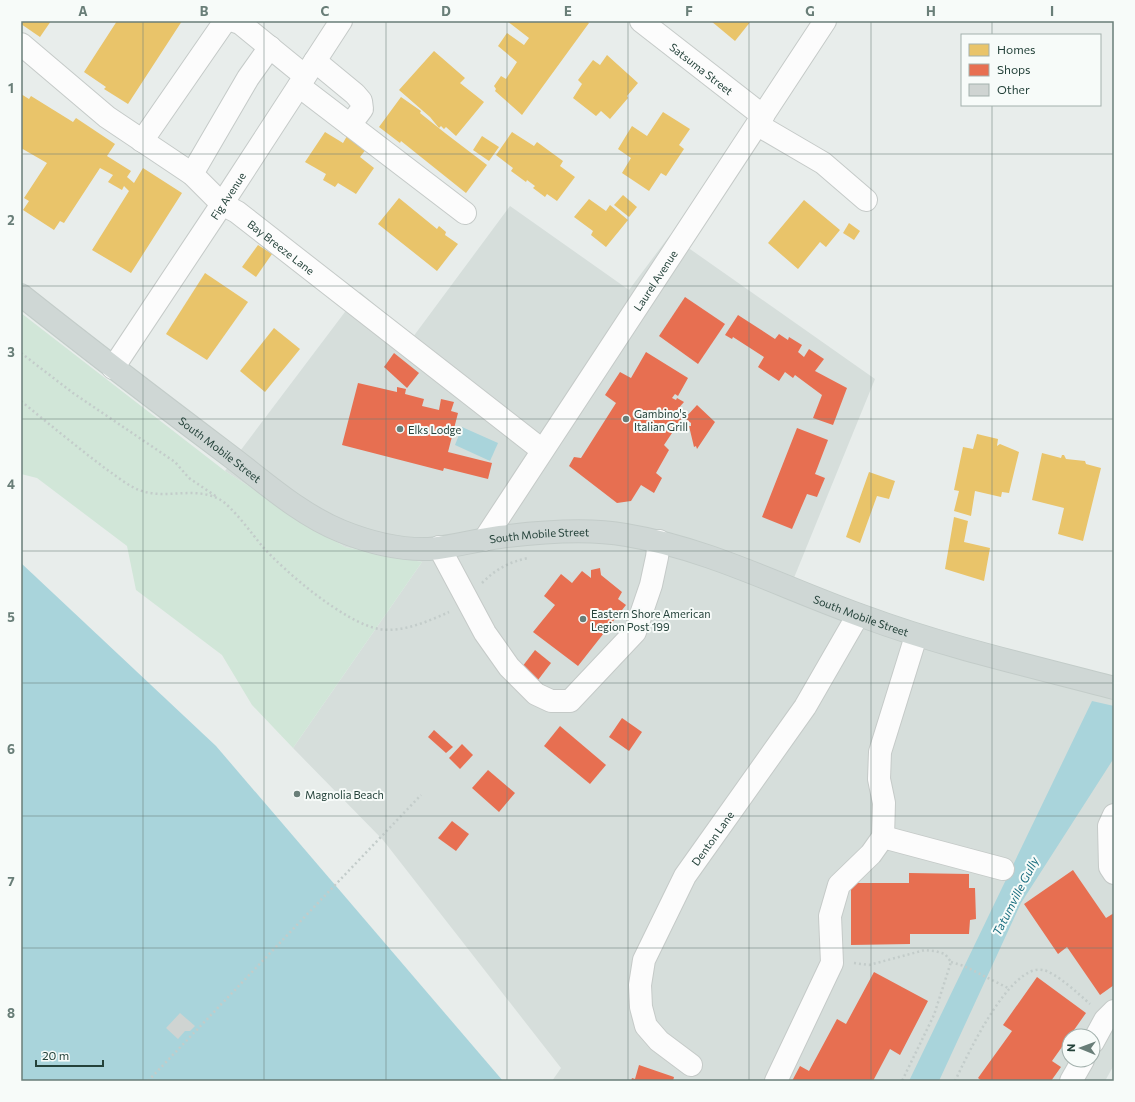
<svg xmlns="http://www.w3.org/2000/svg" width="1135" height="1102" font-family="Commissioner,sans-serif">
<rect width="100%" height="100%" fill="#e8edeb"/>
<path fill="#d6dedb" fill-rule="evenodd" d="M 510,206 L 629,290 L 670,235 L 875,379 L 787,595 L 1114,695 L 1114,1065 L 1105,1081 L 552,1081 L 561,1068 L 383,840 L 293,748 L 422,562 L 345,547 L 225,471 L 360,292 L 413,337 ZM 1069,1036 L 1093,1036 L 1093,1060 L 1069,1060 Z"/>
<path fill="#d1e6d8" d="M 21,313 L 225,471 L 345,547 L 422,562 L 293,748 L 252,705 L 222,655 L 136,590 L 127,546 L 37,478 L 21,474 Z"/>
<g fill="#a9d4db">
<path d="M 462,427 L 498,443 L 490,461 L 455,445 Z"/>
<path d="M 21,563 L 216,746 L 503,1081 L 21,1081 Z"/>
<path d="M 1092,701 L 1114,706 L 1114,758 L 1021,903 L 939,1081 L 909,1081 Z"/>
</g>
<g fill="#e9c46a">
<path d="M 21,21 L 51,21 L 40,37 L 21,24 Z"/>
<path d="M 117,21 L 182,21 L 128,104 L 104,89 L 106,87 L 84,72 Z"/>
<path d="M 507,21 L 587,21 L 589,23 L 522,115 L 495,91 L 496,89 L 494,86 L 501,76 L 506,79 L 517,62 L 498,46 L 507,33 L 524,45 L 529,38 Z"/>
<path d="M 711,21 L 751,21 L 735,41 Z"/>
<path d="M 434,51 L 465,78 L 460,83 L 484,102 L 456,136 L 446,127 L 444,129 L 441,126 L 439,128 L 430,117 L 399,90 Z"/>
<path d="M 607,55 L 638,83 L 627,96 L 628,98 L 610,119 L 601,111 L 596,116 L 573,98 L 582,84 L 578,80 L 593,60 L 600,65 Z"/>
<path d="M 21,94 L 29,99 L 31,96 L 73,122 L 76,118 L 115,144 L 107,156 L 131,171 L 127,177 L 134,183 L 143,168 L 182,193 L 131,273 L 92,250 L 129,191 L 124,186 L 122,190 L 108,182 L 113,175 L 100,168 L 64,223 L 60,221 L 54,230 L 23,210 L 29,201 L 24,198 L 47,163 L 21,148 Z"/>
<path d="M 401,97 L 421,111 L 420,113 L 445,133 L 487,165 L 466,193 L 401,141 L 400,143 L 379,127 Z"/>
<path d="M 663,112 L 690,129 L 679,145 L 684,149 L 666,176 L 661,173 L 649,191 L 622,173 L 631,158 L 618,149 L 632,126 L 647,136 Z"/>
<path d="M 325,132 L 343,143 L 347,136 L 367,148 L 360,157 L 374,168 L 356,194 L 338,183 L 335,187 L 323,180 L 326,174 L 305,162 Z"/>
<path d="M 512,132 L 534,146 L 537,142 L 563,161 L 560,166 L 575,177 L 557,201 L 547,194 L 545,197 L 533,188 L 535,186 L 527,180 L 526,182 L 511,171 L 513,168 L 496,155 Z"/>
<path d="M 482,136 L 499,147 L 489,161 L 473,150 Z"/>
<path d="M 623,195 L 637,207 L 629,217 L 614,205 Z"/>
<path d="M 399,198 L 437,229 L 439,226 L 446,232 L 445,235 L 458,244 L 437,271 L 378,224 Z"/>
<path d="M 589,199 L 606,211 L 610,205 L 628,220 L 606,247 L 591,235 L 593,231 L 574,217 Z"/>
<path d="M 804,200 L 840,230 L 826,247 L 820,242 L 798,269 L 768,243 Z"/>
<path d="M 849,223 L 860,231 L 854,240 L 843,233 Z"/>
<path d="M 258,245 L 272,254 L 256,277 L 242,267 Z"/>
<path d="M 205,273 L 248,302 L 207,360 L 166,334 Z"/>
<path d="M 274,328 L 300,349 L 265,392 L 240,371 Z"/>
<path d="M 977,434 L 998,439 L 997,446 L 1000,444 L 1019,452 L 1009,493 L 1002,492 L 1001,497 L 975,491 L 971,516 L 954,511 L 959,491 L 954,490 L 963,447 L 973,449 Z"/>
<path d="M 1042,453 L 1061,458 L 1062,455 L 1064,455 L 1066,459 L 1085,461 L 1086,464 L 1101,468 L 1083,541 L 1058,534 L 1064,508 L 1032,500 Z"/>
<path d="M 869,472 L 895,481 L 889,499 L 877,496 L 860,543 L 846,537 Z"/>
<path d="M 954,517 L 968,521 L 964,542 L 990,548 L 984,581 L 945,569 Z"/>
</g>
<g fill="#e76f51">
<path d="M 685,297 L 725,324 L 698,364 L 659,336 Z"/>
<path d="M 738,315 L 775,339 L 779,334 L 788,340 L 789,337 L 802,345 L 798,352 L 804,357 L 809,349 L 824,359 L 815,371 L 847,388 L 833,425 L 813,418 L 822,395 L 795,375 L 793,378 L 785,372 L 779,381 L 758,367 L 764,357 L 733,337 L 732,339 L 725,335 Z"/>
<path d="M 646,352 L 688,378 L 678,396 L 675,394 L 672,398 L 676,400 L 677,398 L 684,402 L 676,411 L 682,418 L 664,445 L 669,450 L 656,473 L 662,478 L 654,493 L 641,485 L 631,501 L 617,503 L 569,466 L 574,457 L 581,458 L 616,403 L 605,395 L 620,372 L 631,378 Z"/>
<path d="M 394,353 L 419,373 L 407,388 L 384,367 Z"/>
<path d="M 358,383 L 397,392 L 397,387 L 406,389 L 405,394 L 424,399 L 422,406 L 439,410 L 441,399 L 454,402 L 451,411 L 458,413 L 448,452 L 492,463 L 488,479 L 444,468 L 443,471 L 342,445 Z"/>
<path d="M 697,405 L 715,422 L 697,449 L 696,446 L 694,447 L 689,426 L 691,426 L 691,423 L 685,418 Z"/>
<path d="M 797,428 L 828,440 L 815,474 L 825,478 L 817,497 L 807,494 L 792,529 L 762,517 Z"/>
<path d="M 600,568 L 601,575 L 622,592 L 618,599 L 626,605 L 578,666 L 533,632 L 555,605 L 544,596 L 561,574 L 572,583 L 582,571 L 591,578 L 591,570 Z"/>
<path d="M 535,650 L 551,663 L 538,680 L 522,667 Z"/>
<path d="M 622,718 L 642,732 L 629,751 L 609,737 Z"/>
<path d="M 560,726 L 606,765 L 590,784 L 544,746 Z"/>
<path d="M 434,730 L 453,747 L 446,753 L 428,737 Z"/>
<path d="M 462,744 L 473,755 L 460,769 L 449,758 Z"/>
<path d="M 488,770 L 515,793 L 499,812 L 472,788 Z"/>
<path d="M 452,821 L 469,834 L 456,851 L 438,838 Z"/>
<path d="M 1073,870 L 1106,918 L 1114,913 L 1114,985 L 1100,995 L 1067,947 L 1058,954 L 1024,904 Z"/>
<path d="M 909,873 L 969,874 L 969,888 L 975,888 L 976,919 L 970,920 L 969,934 L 910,934 L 910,944 L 851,945 L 851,883 L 909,883 Z"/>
<path d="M 874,972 L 928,1001 L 900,1055 L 890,1049 L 873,1081 L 792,1081 L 800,1066 L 809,1071 L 837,1019 L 846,1024 Z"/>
<path d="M 1037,977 L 1086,1013 L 1052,1061 L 1061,1067 L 1051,1081 L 982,1081 L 978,1078 L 1012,1031 L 1003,1025 Z"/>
<path d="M 639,1065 L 674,1077 L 673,1081 L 631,1081 L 632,1078 L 635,1079 Z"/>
</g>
<path fill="#cfd4d2" d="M 180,1013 L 195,1026 L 190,1031 L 185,1031 L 178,1039 L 166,1028 Z"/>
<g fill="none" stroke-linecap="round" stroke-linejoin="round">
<g stroke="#c5cac8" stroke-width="24">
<g id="minor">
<path d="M 234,21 L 240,23 L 305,76"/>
<path id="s1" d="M 641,21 L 763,116"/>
<path id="s2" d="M 21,44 L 107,117 L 192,174 L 222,204 L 237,212 L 542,450"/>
<path d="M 315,61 L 355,94 L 361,101 L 362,109 L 350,125"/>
<path d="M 299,86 L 465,213"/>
<path d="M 758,125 L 823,163 L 866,200"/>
<path d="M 142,141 L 225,21"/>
<path d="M 192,174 L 248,78 L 270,47"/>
<path id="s3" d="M 113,368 L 222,204 L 341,21"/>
<path id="s4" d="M 484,540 L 825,21"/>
<path d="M 439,547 L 485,633 L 509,667 L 536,694 L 551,701 L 570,701 L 635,632 L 651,585 L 657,557 L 659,541"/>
<path d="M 1114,815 L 1109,826 L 1110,867 L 1114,873"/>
<path d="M 883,837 L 1003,869"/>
<path d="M 1093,1042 L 1105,1020 L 1114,1011"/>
<path id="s5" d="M 691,1065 L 659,1041 L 646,1026 L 641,1007 L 640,985 L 644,960 L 685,876 L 805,707 L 858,615"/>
<path d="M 776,1081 L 832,963 L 830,916 L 839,885 L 871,854 L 883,837 L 884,803 L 879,779 L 880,752 L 916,636"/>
<path d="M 1071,1081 L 1083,1060"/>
</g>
</g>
<g stroke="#c3ccc9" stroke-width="24">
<g id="major">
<path id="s6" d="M 21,295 C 89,349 157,401 226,453 C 262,480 299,514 341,531 C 368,542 398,550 429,549 C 453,547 476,540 500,537 C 539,532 588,528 626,535 C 711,549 785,589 865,617 C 946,647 1031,666 1114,688"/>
</g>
</g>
<g stroke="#c3ccca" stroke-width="2.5" stroke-dasharray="2 3" stroke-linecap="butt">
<path d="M 21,353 L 73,393 L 175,462 L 189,478 L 217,497"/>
<path d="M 21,401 C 49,424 77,447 106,469 C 118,477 130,488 145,492 C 169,498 196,487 219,499 C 231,505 253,535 262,546 C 285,572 345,623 379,629 C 402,633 429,621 449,612"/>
<path d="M 482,583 C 496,569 509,562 528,558"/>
<path d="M 951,962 L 964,966 L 1008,988"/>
<path d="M 854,963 L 869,965 L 925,950 L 935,951 L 945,954 L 951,962 L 934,1015 L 902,1081"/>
<path d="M 148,1081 L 421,795"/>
<path d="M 955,1081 C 967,1056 1010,963 1043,970 C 1055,972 1080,995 1090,1004"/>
</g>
<use href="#minor" stroke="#fcfcfc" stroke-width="22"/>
<use href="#major" stroke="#cfd7d5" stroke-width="22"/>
</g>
<path fill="none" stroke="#697e78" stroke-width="1" stroke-opacity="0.55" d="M 143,21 L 143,1081M 264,21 L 264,1081M 386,21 L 386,1081M 507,21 L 507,1081M 628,21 L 628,1081M 749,21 L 749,1081M 871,21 L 871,1081M 992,21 L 992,35M 992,105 L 992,1081M 21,154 L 1114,154M 21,286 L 1114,286M 21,419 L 1114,419M 21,551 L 1114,551M 21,683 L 1114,683M 21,816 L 1114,816M 21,948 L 1114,948"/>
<g fill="#697e78" stroke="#f7fbf9" stroke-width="1.5">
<circle cx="626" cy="419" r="4"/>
<circle cx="400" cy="429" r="4"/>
<circle cx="583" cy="619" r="4"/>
<circle cx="297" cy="794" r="4"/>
</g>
<g text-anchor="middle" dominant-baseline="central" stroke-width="4" stroke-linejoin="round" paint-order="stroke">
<g font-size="11" fill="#24423a" stroke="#f7fbf9">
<text stroke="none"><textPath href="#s1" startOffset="77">Satsuma Street</textPath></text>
<text stroke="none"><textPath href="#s3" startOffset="207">Fig Avenue</textPath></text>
<text stroke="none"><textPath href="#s2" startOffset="331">Bay Breeze Lane</textPath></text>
<text stroke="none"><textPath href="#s4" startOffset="311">Laurel Avenue</textPath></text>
<text stroke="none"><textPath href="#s6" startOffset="252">South Mobile Street</textPath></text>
<text stroke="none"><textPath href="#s6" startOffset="600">South Mobile Street</textPath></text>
<text stroke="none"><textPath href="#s6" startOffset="936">South Mobile Street</textPath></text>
<text stroke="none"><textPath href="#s5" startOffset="267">Denton Lane</textPath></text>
</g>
<g font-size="11" fill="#24423a" stroke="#f7fbf9" text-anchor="start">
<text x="634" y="413">Gambino's<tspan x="634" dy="13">Italian Grill</tspan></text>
<text x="408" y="429">Elks Lodge</text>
<text x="591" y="613">Eastern Shore American<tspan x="591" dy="13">Legion Post 199</tspan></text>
<text x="305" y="794">Magnolia Beach</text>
</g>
<g font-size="12" font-style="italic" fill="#1c6f80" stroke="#f7fbf9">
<text transform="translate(1015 896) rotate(-63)">Tatumville Gully</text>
</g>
</g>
<rect width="1135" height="1102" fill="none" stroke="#f7fbf9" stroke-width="44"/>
<rect x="961" y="34" width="140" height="72" fill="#f7fbf9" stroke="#a3b1ad"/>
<rect x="969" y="44" width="20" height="12" fill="#e9c46a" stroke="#a3b1ad"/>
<text x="997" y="54" font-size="12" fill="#24423a">Homes</text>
<rect x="969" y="64" width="20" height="12" fill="#e76f51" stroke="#a3b1ad"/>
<text x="997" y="74" font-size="12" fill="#24423a">Shops</text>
<rect x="969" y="84" width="20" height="12" fill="#cfd4d2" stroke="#a3b1ad"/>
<text x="997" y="94" font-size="12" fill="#24423a">Other</text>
<g transform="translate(1081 1048) rotate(271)"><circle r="19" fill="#f7fbf9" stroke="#a3b1ad"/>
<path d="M0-3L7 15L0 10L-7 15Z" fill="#697e78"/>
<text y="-6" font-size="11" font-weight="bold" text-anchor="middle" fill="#24423a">N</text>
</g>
<path d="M36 1060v6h67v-6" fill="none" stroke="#24423a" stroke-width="2"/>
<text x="42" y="1060" font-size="12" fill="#24423a" stroke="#f7fbf9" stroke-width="3" paint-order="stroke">20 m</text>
<rect x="22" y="22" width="1091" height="1058" fill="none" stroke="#697e78" stroke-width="1.5"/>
<g font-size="13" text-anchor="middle" font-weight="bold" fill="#697e78">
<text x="83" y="16">A</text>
<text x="204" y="16">B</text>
<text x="325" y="16">C</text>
<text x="446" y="16">D</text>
<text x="568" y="16">E</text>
<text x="689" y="16">F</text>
<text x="810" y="16">G</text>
<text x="931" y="16">H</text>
<text x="1052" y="16">I</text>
<text x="11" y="93">1</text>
<text x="11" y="225">2</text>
<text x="11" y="357">3</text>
<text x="11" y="489">4</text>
<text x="11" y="622">5</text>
<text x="11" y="754">6</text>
<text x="11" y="886">7</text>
<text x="11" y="1018">8</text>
</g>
</svg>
